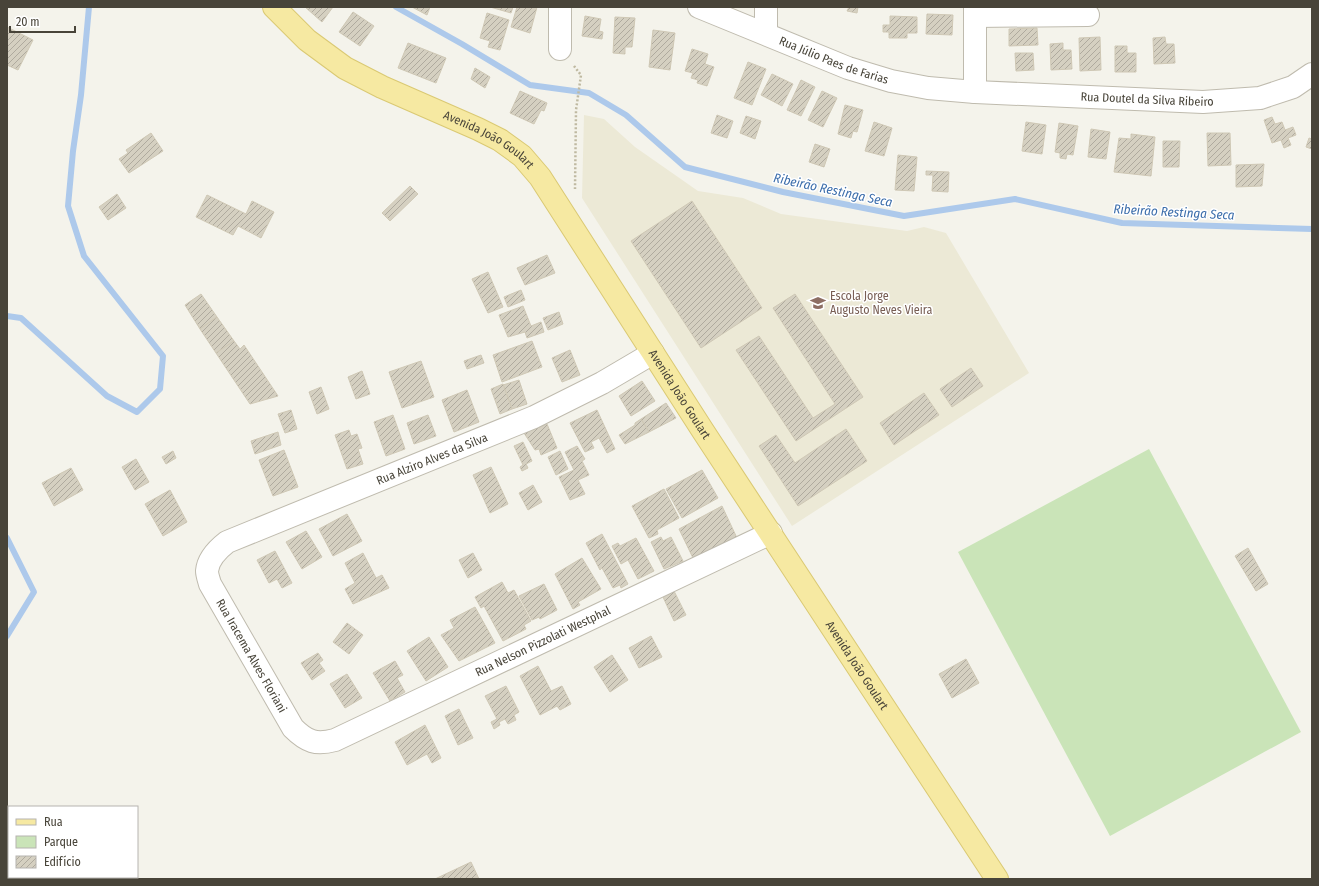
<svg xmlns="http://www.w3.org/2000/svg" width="1319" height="886" font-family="'Fira Sans Condensed',sans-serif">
<defs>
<pattern id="building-hatch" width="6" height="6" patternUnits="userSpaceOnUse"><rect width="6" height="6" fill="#d5d0c1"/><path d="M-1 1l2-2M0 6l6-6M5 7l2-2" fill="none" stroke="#afaa9e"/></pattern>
</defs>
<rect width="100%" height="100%" fill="#f4f3eb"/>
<path fill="#ece9d6" d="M 584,115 L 604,119 L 635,147 L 698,191 L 743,198 L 781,214 L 907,231 L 924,227 L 946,233 L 1029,373 L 792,526 L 582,198 Z"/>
<path fill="#cae4b8" d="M 1149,449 L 1301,732 L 1110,836 L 958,552 Z"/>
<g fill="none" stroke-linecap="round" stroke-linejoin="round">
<g stroke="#adc9eb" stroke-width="6">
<path d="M 396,7 L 462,44 L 530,85 L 589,93 L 626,115 L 685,167 L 783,192 L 904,216 L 1015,199 L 1122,223 L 1312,229"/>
<path d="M 7,316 L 21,318 L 107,396 L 137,412 L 160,389 L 163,356 L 84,256 L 68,206 L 73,151 L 81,95 L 89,7"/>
<path d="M 7,538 L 34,592 L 7,636"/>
</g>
</g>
<g fill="url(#building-hatch)" stroke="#cfc8b5">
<path d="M 305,7 L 333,7 L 322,22 Z"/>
<path d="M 412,7 L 430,7 L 427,15 Z"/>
<path d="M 490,7 L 513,7 L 511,13 Z"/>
<path d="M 517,7 L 537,7 L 530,33 L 511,27 Z"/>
<path d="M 849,7 L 858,7 L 857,13 L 847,11 Z"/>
<path d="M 353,12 L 374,26 L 360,46 L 339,32 Z"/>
<path d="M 487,13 L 509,20 L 500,50 L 488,47 L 490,41 L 480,38 Z"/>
<path d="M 927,14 L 953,15 L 952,35 L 926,34 Z"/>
<path d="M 585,16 L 601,19 L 599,31 L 603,32 L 602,39 L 582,36 Z"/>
<path d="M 890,16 L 917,17 L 917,33 L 907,33 L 907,38 L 889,38 L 889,32 L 883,32 L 883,25 L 890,25 Z"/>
<path d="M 615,17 L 635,18 L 632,47 L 625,47 L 625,54 L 613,53 Z"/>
<path d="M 7,27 L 33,40 L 18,70 L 7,65 Z"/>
<path d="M 1037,28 L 1038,45 L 1009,46 L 1009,29 Z"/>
<path d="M 653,30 L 675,33 L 670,70 L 649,67 Z"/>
<path d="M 1100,37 L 1101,70 L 1080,71 L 1079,38 Z"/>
<path d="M 1165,37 L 1166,44 L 1174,44 L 1175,63 L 1154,64 L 1153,38 Z"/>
<path d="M 408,43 L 446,58 L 436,83 L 398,68 Z"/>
<path d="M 1063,43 L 1063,50 L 1071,50 L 1072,69 L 1051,70 L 1050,44 Z"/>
<path d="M 1115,46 L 1127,46 L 1127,53 L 1136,53 L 1136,72 L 1115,72 Z"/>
<path d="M 692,49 L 708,54 L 705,64 L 714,67 L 707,86 L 697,83 L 698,80 L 691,78 L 693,73 L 685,71 Z"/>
<path d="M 1015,53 L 1033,53 L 1034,70 L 1016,71 Z"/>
<path d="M 748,62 L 766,69 L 752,105 L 734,98 Z"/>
<path d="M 475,68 L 490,77 L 485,88 L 471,79 Z"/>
<path d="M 772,74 L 793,84 L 782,106 L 761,95 Z"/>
<path d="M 801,80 L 815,87 L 801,116 L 787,110 Z"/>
<path d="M 520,91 L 547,103 L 544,111 L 541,110 L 534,124 L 510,113 Z"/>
<path d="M 822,91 L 837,98 L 823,127 L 808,120 Z"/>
<path d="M 845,105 L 863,110 L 857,132 L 853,131 L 851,138 L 838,134 Z"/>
<path d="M 717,115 L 733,121 L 727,138 L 711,133 Z"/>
<path d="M 746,116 L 761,121 L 755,139 L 740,133 Z"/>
<path d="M 1272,117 L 1275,124 L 1282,122 L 1285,130 L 1293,127 L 1296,135 L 1288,138 L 1291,145 L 1284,148 L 1281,140 L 1272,143 L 1264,120 Z"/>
<path d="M 874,122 L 892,128 L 884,156 L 865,151 Z"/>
<path d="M 1026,122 L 1046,125 L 1042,154 L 1022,151 Z"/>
<path d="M 1059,123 L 1078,126 L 1073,155 L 1067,154 L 1066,159 L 1060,158 L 1060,153 L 1055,152 Z"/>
<path d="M 1091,129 L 1110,132 L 1106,159 L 1088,157 Z"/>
<path d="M 151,133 L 163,151 L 129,173 L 119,159 L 128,153 L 126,150 Z"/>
<path d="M 1207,133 L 1230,133 L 1231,165 L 1208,166 Z"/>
<path d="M 1131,134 L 1155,137 L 1151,176 L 1114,172 L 1119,138 L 1131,139 Z"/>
<path d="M 1309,138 L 1312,139 L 1312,149 L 1306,147 Z"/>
<path d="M 1163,141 L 1180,141 L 1179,167 L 1163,167 Z"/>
<path d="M 815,144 L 830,149 L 824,167 L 809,162 Z"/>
<path d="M 898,155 L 917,157 L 914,191 L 895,190 Z"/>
<path d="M 1264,164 L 1262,186 L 1236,187 L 1236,165 Z"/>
<path d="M 926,171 L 949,172 L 948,192 L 932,191 L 933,175 L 926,175 Z"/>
<path d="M 410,186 L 418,194 L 390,221 L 382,213 Z"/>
<path d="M 117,194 L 126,208 L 108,220 L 99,207 Z"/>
<path d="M 207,195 L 246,214 L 252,201 L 274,212 L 261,238 L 238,226 L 233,235 L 196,217 Z"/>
<path d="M 692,201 L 762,308 L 701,348 L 631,241 Z"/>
<path d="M 547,255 L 555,273 L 525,285 L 517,268 Z"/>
<path d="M 488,272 L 503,307 L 488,313 L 472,279 Z"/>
<path d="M 521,290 L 525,300 L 508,307 L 504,297 Z"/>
<path d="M 201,294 L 217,317 L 200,329 L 185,305 Z"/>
<path d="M 795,294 L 863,397 L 796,441 L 736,350 L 759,336 L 813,418 L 835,404 L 773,308 Z"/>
<path d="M 523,306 L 531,326 L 541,322 L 544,332 L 527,338 L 525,332 L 508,337 L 499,315 Z"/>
<path d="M 559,312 L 563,324 L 548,330 L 543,318 Z"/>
<path d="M 217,317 L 234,341 L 216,353 L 200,329 Z"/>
<path d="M 234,341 L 240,349 L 244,345 L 278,396 L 250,404 L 216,353 Z"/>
<path d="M 532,341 L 542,367 L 502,382 L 493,355 Z"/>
<path d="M 570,350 L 580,375 L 562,382 L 552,358 Z"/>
<path d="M 481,355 L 484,363 L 467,369 L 464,361 Z"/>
<path d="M 421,361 L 434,397 L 402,408 L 389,372 Z"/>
<path d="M 971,368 L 983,386 L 952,407 L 940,389 Z"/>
<path d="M 362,371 L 370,394 L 356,399 L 348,377 Z"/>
<path d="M 519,380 L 527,404 L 512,409 L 503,385 Z"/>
<path d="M 642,381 L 655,401 L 631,416 L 619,396 Z"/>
<path d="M 503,384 L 512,409 L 500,414 L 491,389 Z"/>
<path d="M 321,387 L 329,409 L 317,414 L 309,392 Z"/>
<path d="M 467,390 L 479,422 L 454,432 L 442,400 Z"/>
<path d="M 924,393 L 939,415 L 894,445 L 880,423 Z"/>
<path d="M 666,403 L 676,418 L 649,432 L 641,419 Z"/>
<path d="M 291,410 L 297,429 L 285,433 L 278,414 Z"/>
<path d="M 597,410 L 615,449 L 607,453 L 599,438 L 591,442 L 594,448 L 585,452 L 570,423 Z"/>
<path d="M 393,415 L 405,449 L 386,456 L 374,422 Z"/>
<path d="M 428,415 L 436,436 L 414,444 L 407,423 Z"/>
<path d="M 641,419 L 649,432 L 625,444 L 619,435 L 635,425 L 635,423 Z"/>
<path d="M 547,424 L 557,448 L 541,455 L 539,449 L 535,450 L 524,433 Z"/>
<path d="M 846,429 L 867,461 L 798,506 L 759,446 L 776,435 L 795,463 Z"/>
<path d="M 349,430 L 351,436 L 357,434 L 362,448 L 358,449 L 363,464 L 347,469 L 335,435 Z"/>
<path d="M 278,432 L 281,445 L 255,454 L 251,441 Z"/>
<path d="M 523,442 L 532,461 L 526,464 L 528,468 L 522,471 L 520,467 L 523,465 L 514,446 Z"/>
<path d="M 577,446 L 585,459 L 582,461 L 589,475 L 578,480 L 585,494 L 570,500 L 559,477 L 574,470 L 565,452 Z"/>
<path d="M 284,450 L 298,487 L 273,496 L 259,460 Z"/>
<path d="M 173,451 L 176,458 L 166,464 L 162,457 Z"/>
<path d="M 560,451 L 568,469 L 556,475 L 548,457 Z"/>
<path d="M 136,459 L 149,482 L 135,490 L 122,467 Z"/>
<path d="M 491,467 L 508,504 L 490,513 L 473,475 Z"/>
<path d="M 71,468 L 83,490 L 54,506 L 42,483 Z"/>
<path d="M 702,470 L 718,498 L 682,518 L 666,489 Z"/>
<path d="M 533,485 L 542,502 L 528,510 L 519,493 Z"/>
<path d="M 664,489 L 679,518 L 657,530 L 658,534 L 649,538 L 632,506 Z"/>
<path d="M 170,490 L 187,522 L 163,536 L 145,504 Z"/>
<path d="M 722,506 L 737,538 L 693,558 L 679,529 Z"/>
<path d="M 347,514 L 362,541 L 333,556 L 319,529 Z"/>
<path d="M 306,531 L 322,557 L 302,569 L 286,542 Z"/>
<path d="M 602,534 L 628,584 L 621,588 L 620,585 L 613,588 L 602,568 L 600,570 L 586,543 Z"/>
<path d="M 661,537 L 663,541 L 671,537 L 683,561 L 664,569 L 651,542 Z"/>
<path d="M 636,538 L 654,571 L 638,579 L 628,560 L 621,564 L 612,546 L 618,543 L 620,546 Z"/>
<path d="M 1248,548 L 1268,584 L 1256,591 L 1235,556 Z"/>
<path d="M 275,551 L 292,583 L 282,588 L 277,579 L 269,583 L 257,560 Z"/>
<path d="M 363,553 L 376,578 L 382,575 L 389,588 L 353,604 L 345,589 L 355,583 L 345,563 Z"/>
<path d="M 473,553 L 482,570 L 468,578 L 459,560 Z"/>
<path d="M 582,558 L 601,589 L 578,602 L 580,605 L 573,609 L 555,574 Z"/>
<path d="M 502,582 L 508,593 L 514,590 L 531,621 L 524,625 L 526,629 L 503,641 L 484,606 L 481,608 L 475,597 Z"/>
<path d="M 544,584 L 557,610 L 540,619 L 539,617 L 532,620 L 519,596 Z"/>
<path d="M 674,591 L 686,615 L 674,621 L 663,597 Z"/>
<path d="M 475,607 L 495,643 L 459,661 L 441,635 L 454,628 L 450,620 Z"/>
<path d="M 347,623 L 363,635 L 349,654 L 333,642 Z"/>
<path d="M 651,636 L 662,657 L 639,668 L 629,648 Z"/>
<path d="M 429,637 L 448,667 L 426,681 L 407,651 Z"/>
<path d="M 318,653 L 323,660 L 319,663 L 325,671 L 312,680 L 301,663 Z"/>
<path d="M 612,655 L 628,680 L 610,692 L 594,667 Z"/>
<path d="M 966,659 L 979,683 L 952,698 L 939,674 Z"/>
<path d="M 395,661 L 403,675 L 397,678 L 405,692 L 390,701 L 373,673 Z"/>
<path d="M 538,666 L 551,691 L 562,686 L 571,704 L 560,710 L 557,706 L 540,715 L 520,676 Z"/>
<path d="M 347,674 L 362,698 L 345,708 L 330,684 Z"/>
<path d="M 506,686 L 519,712 L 514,715 L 516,720 L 508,724 L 505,719 L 499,722 L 500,725 L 494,729 L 491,722 L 497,719 L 485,696 Z"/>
<path d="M 459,709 L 473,738 L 458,745 L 445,716 Z"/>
<path d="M 425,725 L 441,758 L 432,763 L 427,754 L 407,765 L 395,742 Z"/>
<path d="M 471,862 L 479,879 L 435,879 Z"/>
</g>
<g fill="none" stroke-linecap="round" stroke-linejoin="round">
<g stroke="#bfbbae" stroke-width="24">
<g id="minor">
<path id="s1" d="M 699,7 L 848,68 L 891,81 L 928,88 L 975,92 L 1203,102 L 1260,98 L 1293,87 L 1312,74"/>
<path d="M 766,7 L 766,33"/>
<path d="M 975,7 L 975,92"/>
<path d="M 975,16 L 1088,15"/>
<path d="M 560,49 L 560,7"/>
<path id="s2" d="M 653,353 L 602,383 L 534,417 L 227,542 C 218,549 208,559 207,571 C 207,575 209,580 210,584 L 293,728 C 307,742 316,745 335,740 L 771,533"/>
</g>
</g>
<g stroke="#dac973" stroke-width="24">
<g id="major">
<path id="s3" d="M 274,7 L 307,40 L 345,68 L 382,87 L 478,129 L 500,140 L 522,156 L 540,177 L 703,431 L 997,879"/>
</g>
</g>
<path stroke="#bfb9a1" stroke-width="2.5" stroke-dasharray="2 2" stroke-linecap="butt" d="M 574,66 L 581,75 L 576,110 L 575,189"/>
<use href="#minor" stroke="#fff" stroke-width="22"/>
<use href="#major" stroke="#f6e9a2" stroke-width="22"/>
</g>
<defs>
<g id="school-bare" transform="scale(1.2)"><path d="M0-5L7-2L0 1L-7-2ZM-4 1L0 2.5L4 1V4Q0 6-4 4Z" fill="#8d6e63" stroke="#fff" stroke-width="2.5" paint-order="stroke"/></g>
</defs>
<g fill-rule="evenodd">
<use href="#school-bare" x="818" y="303"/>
</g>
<g text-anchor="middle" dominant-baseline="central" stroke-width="3" stroke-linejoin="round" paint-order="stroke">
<g font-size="12" fill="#484439" stroke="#fff">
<text stroke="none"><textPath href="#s1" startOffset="145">Rua Júlio Paes de Farias</textPath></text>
<text stroke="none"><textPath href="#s1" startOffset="463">Rua Doutel da Silva Ribeiro</textPath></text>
<text stroke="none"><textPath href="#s3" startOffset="255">Avenida João Goulart</textPath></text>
<text stroke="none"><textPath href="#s3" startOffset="578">Avenida João Goulart</textPath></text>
<text transform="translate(432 459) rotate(-22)">Rua Alziro Alves da Silva</text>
<text stroke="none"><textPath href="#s2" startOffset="959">Rua Nelson Pizzolati Westphal</textPath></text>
<text stroke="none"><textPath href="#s2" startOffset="599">Rua Iracema Alves Floriani</textPath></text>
<text stroke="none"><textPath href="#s3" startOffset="902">Avenida João Goulart</textPath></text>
</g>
<g font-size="12" fill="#785e54" stroke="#fff" text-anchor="start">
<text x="830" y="296">Escola Jorge<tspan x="830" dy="14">Augusto Neves Vieira</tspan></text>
</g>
<g font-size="13" font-style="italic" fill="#3b6dab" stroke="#fff">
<text transform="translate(833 190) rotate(12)">Ribeirão Restinga Seca</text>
<text transform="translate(1174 212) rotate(3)">Ribeirão Restinga Seca</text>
</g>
</g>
<rect width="1319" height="886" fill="none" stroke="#484439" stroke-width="16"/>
<rect x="8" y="806" width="130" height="72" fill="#ffffff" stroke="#b6b4b0"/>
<rect x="16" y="819" width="20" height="6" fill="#f6e9a2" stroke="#b6b4b0"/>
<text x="44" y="826" font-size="12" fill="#484439">Rua</text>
<rect x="16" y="836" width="20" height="12" fill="#cae4b8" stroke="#b6b4b0"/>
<text x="44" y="846" font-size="12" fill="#484439">Parque</text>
<rect x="16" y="856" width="20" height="12" fill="url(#building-hatch)" stroke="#b6b4b0"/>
<text x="44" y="866" font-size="12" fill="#484439">Edifício</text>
<path d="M10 26v6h65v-6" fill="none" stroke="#484439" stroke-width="2"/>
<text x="16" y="26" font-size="12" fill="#484439" stroke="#ffffff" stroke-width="3" paint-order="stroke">20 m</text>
</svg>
